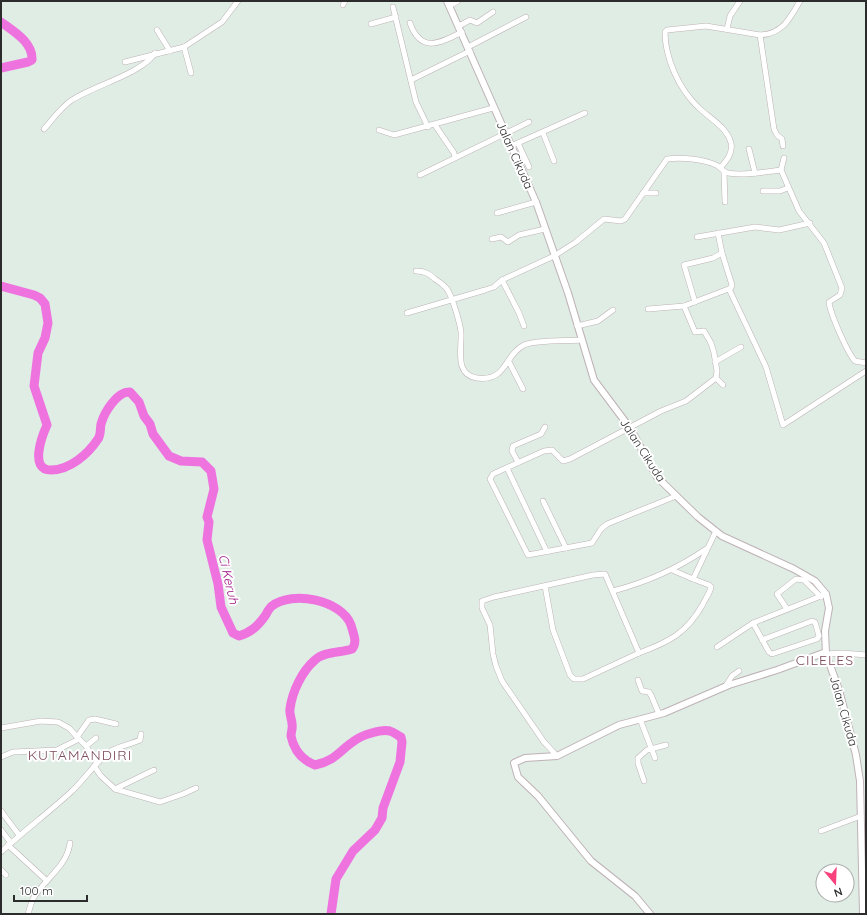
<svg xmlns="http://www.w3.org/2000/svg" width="867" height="915" font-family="Quicksand,sans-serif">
<rect width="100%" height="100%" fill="#dfede5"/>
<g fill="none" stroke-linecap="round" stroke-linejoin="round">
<g stroke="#ee73df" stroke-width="9">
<path d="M 1,22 C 13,31 33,42 32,60 L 28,62 L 1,68"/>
<path d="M 1,286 L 34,295 L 40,298 L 45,304 L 48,323 L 45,338 L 38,353 L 34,386 L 47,425 C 42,436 29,470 51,470 C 70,470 88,454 98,439 C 101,435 100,429 101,424 C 104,413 117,391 130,392 L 139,402 L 144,416 L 150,424 L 153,434 L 169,456 L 181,461 L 202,462 L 211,471 L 214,489 L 207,517 L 209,522 L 207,540 L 218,584 L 221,607 L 233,633 L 239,636 C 251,632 257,627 265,616 C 267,613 269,608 272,606 C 292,590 342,600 351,625 C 353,633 358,642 352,649 C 341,653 325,651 315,660 C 302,671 292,692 290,709 C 289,714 292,719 292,724 C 293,728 291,732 291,736 C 294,750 302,760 315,765 C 335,761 339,751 354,741 C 362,735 381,729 390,731 C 394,732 397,735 401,737 L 402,742 L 400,762 L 383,808 L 382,818 L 375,830 L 353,851 L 336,879 L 331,914"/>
</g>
<g stroke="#bfb2b6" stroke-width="6">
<g id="minor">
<path d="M 343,5 L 345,1"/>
<path d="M 449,6 L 458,1"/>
<path d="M 393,7 L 416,102 L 428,127"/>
<path d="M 410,23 C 421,54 440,43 462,32"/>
<path d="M 371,24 L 396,17"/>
<path d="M 459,26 L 470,20 L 477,23 L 493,12"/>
<path d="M 727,29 L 730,16 L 740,1"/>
<path d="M 157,30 L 170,51"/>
<path d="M 760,35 L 774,129 L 777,135 L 782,139 L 783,146"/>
<path d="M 184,47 L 191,73"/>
<path d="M 468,47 L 526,17"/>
<path d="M 125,62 L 184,47 L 222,22 L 238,1"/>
<path d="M 411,80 L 470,51"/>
<path d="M 435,125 L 454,153 L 455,157"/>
<path d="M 44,129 C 53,119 61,107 72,100 C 95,85 141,74 155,53"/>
<path d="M 379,130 L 394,135 L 493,108"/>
<path d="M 543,133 L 554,161"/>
<path d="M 518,143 L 529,167"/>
<path d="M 511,146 L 585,113"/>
<path d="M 749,149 L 755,173"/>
<path d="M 784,158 L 781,170 L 799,211 L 824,243 L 842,288 L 840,295 L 829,302 C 830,313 847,352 855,361 L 866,363"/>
<path d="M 721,167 C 727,160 733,153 731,143 C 727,127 709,118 698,107 C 679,89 665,58 665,32 L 667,30 L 706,26 L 760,35 C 782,34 790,19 800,1"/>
<path d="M 724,172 L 725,202"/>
<path d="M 420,175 L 529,122"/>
<path d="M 763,191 L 780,191 L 788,188"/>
<path d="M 643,193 L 656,193"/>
<path d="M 497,213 L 536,202"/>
<path d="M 697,237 L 755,227 L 779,230 L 810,223"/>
<path d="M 492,239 L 501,237 L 508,242 L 519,235 L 545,229"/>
<path d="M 416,271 C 425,271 429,274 435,279 C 439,282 444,285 447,289 C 452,296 460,323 461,332 C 462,348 454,375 477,378 C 507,382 504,355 524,345 C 534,340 567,341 581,340"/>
<path d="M 729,289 L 766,367 L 783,425 L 866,371"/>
<path d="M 695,302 L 684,265 L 713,258 L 722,253 L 718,233"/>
<path d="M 648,309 L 684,306"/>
<path d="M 407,313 L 485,290 L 494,287 L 502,280"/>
<path d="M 524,326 L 519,313 L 502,280 L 554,256 L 576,242 L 604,219 L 621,221 L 625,219 L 667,159 C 681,157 703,159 716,165 C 721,167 722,172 728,173 C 745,176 764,172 781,170"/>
<path d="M 577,326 L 598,321 L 613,310"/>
<path d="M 509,362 L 523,389"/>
<path d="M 715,362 L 741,347"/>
<path d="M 716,378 L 723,385"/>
<path d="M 518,462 L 512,451 L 513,446 L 541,434 L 545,427"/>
<path d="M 507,468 L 547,552"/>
<path d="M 676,496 L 607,524 L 601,529 L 592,543 L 528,555 L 490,479 L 493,474 L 544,451 L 552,450 L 563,461 L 570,459 L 661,411 L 686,401 L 716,378 L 717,371 L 714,353 L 711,343 L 704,331 L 695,332 L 684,306 L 731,288 L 732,285 L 722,253"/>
<path d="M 543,501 L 566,548"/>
<path d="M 672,570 L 693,579"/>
<path d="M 545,586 L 553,630 L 570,675 L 574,679 L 583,679 L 639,653 L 605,574 L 593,575 L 494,597 L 482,601 L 482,608 L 490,625 L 493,654 L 496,666 L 502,681 L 544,742 L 557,756"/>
<path d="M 613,591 C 647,582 677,569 706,549"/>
<path d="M 787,609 L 777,594 L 796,579 L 804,580 L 821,597"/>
<path d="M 753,623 L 769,652 L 772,654 L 817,639 L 819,636 L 815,622 L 812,621 L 762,640"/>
<path d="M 717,647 L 753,623 L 826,594"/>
<path d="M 639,653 C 669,642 687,633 703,604 C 705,599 710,593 711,587 L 709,585 L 693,579 L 716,531"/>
<path d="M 826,654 L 843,653 L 866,655"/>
<path d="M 638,680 L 642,691 L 649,692 L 651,695 L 659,714"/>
<path d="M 725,687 L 732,676 L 739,671"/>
<path d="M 640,719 L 655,758"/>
<path d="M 1,728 L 41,721 L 58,722 L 69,728 L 79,739 L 86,746 L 96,762"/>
<path d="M 77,737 L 89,720 L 95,719 L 116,724"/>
<path d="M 86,746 L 96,738"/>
<path d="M 1,757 L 13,752 L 57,750 L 79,739"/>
<path d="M 94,766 L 101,776 L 115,789 L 160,802 L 183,794 L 196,788"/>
<path d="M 644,781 L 638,763 L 638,758 L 647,750 L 666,745"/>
<path d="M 115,789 L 154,770"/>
<path d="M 1,811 L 19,835"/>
<path d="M 1,830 L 11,843"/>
<path d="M 821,831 L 861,816"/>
<path d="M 8,845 L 47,881"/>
<path d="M 1,852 C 24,831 48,813 71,792 C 85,779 95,762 111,751 C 120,746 131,744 140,740 L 141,734"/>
<path d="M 1,870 L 6,875"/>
<path d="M 28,914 C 30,908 31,902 34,897 C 46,878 67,866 70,843"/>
</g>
</g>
<g stroke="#bfb2b6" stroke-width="8">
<g id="tertiary">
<path d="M 447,1 L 536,202 L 568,293 L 594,380 L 630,428 L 657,477 L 698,517 L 722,536 L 794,569 L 815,581 L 826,594 L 829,608 L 825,631 L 826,654 L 839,690 L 856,755 L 860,781 L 863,914"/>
<path d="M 650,914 L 635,896 L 591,861 L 538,796 L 518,777 L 514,763 L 525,758 L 557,756 L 619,725 L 664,713 L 729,685 L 777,670 L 826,652"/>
</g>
</g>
<use href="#minor" stroke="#fff" stroke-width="5"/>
<use href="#tertiary" stroke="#fff" stroke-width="6"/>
</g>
<g text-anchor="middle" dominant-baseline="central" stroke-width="4" stroke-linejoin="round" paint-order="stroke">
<g font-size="12" fill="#2c2c2c" stroke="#fff">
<text transform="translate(515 155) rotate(66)">Jalan Cikuda</text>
<text transform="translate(643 450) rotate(57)">Jalan Cikuda</text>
<text transform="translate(844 711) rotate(74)">Jalan Cikuda</text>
</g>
<g font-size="13" font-style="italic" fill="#9d0f81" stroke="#fff">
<text transform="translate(229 579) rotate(77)">Ci Keruh</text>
</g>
<g font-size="14" letter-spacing="1" fill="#7d4c5c" stroke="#fff">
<text x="825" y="660">CILELES</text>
<text x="80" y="755">KUTAMANDIRI</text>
</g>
</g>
<rect width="867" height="915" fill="none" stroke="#2c2c2c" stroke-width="4"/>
<g transform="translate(835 883) rotate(161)"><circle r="19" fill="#ffffff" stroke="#ababab"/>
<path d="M0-3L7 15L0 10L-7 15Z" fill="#f8417d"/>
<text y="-6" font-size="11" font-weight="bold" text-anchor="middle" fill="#2c2c2c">N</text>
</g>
<path d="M14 895v6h73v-6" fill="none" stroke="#2c2c2c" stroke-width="2"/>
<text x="20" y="895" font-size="12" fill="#2c2c2c" stroke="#ffffff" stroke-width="3" paint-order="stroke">100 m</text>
</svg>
